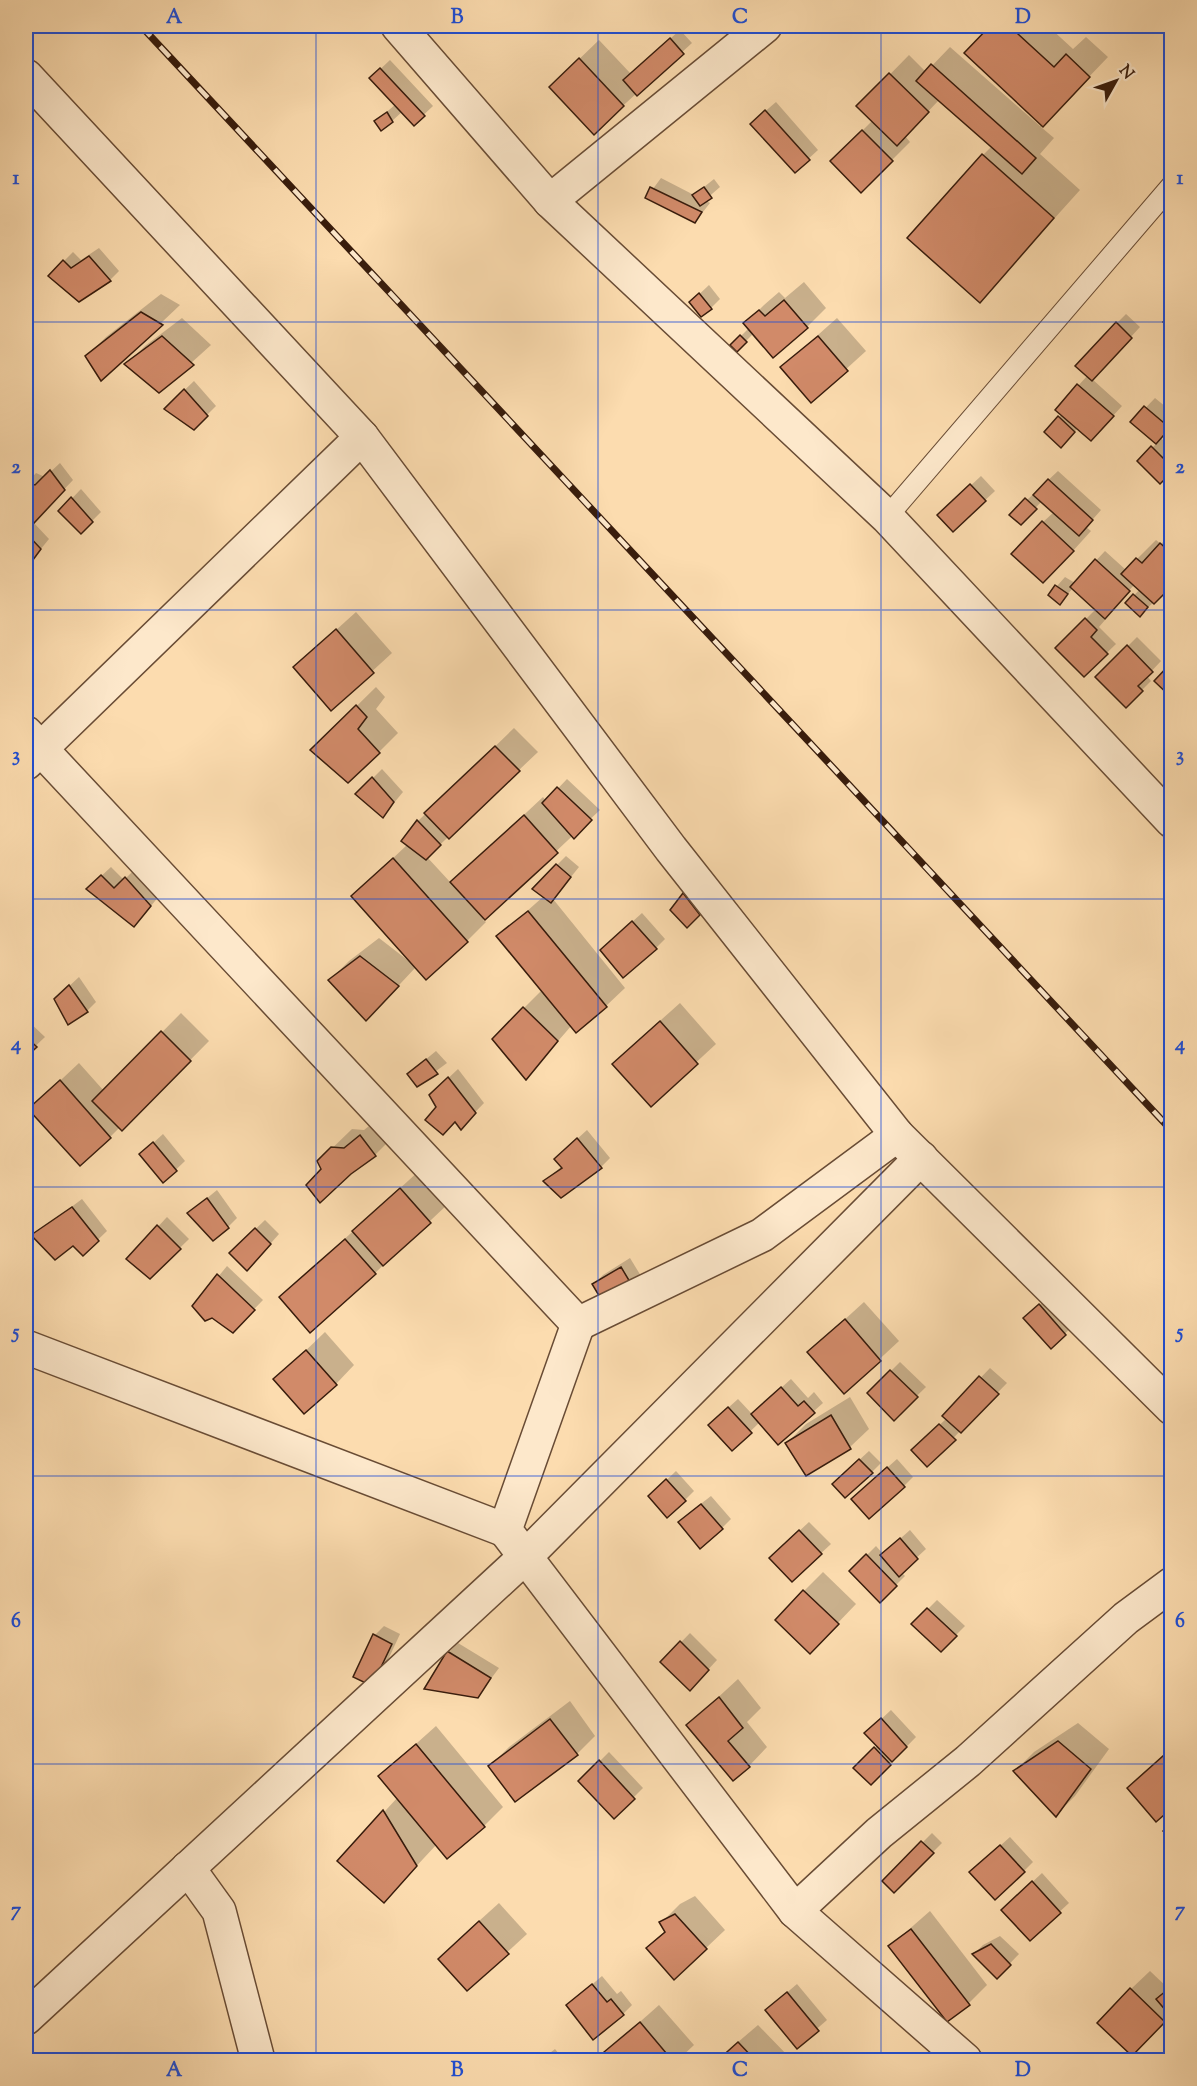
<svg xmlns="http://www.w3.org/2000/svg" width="1197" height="2086" font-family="'Sorts Mill Goudy',serif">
<rect width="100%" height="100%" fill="#fcdcaf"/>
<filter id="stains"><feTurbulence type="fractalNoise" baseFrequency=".00333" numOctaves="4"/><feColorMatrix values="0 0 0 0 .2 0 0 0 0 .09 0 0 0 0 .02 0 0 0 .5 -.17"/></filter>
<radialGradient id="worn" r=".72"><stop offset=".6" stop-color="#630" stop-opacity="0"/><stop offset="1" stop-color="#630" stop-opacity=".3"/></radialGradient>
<g fill="#0003">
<path d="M 992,26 L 1048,26 L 1073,49 L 1086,37 L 1108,57 L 1041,127 L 1054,138 L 1040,154 L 1080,190 L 980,301 L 983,155 L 992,146 L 939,100 L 905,136 L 910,142 L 861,191 L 832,161 L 873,120 L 859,106 L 909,55 L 926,72 L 950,47 L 1040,126 L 1042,124 L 967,53 Z"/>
<path d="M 680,30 L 692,43 L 594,132 L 570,68 L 599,40 L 631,74 Z"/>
<path d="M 390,60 L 433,106 L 415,123 L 403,111 L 392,121 L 376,121 L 396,104 L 371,78 Z"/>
<path d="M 776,102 L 818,150 L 795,171 L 762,114 Z"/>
<path d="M 661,178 L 694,195 L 714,179 L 720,187 L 705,200 L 710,203 L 695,222 L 647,197 Z"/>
<path d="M 99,248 L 119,271 L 110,280 L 50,275 L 73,252 L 81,260 Z"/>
<path d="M 804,282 L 826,308 L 807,327 L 754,333 L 737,350 L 732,345 L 749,328 L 745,324 L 764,305 L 779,292 L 785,298 Z"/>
<path d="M 709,285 L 720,299 L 711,308 L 691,302 Z"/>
<path d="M 161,294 L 180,305 L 102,379 L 87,356 L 106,337 Z"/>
<path d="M 1126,314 L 1140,327 L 1092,379 L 1122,406 L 1100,430 L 1078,428 L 1070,436 L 1046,432 L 1062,414 L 1057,409 L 1088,375 L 1117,323 Z"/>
<path d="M 182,318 L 211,345 L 159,392 L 127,364 L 145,346 Z"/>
<path d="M 837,318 L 866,351 L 811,401 L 782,367 Z"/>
<path d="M 194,381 L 216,406 L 194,428 L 166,408 Z"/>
<path d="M 1155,398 L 1172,412 L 1172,426 L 1161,438 L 1172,449 L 1172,470 L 1139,461 L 1157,443 L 1132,422 Z"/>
<path d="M 60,463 L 73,480 L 33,522 L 49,539 L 27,566 L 26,529 L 34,520 L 26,510 L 26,484 L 36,473 L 45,477 Z"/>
<path d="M 1058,471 L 1101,510 L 1086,527 L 1091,531 L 1062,563 L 1043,522 L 1054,512 L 1042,501 L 1021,523 L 1012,514 Z"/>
<path d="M 981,476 L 995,491 L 953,530 L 939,515 Z"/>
<path d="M 81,489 L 101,512 L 81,532 L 60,511 Z"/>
<path d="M 1172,533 L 1172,585 L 1140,615 L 1127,603 L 1140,589 L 1135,584 L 1103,618 L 1105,620 L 1099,627 L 1116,644 L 1084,675 L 1057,648 L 1096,609 L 1073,588 L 1060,603 L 1050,594 L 1065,577 L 1075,583 L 1105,551 L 1126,570 L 1156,540 L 1161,544 Z"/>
<path d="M 356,612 L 392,653 L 331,709 L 295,667 Z"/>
<path d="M 1137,637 L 1161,661 L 1147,676 L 1151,681 L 1126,706 L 1097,677 Z"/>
<path d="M 376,687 L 385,697 L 376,709 L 398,733 L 379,752 L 312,750 Z"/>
<path d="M 514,728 L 538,752 L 427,857 L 451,883 L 543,797 L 546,801 L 567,779 L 600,810 L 483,920 L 486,922 L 467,941 L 416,967 L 385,1000 L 330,980 L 349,961 L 379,938 L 410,962 L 353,896 L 408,844 L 418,821 Z"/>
<path d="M 382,769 L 403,792 L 383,816 L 357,794 Z"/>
<path d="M 566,856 L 579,867 L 553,899 L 625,988 L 606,1006 L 572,1025 L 526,1078 L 524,1008 L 543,989 L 499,936 L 544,896 L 534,888 Z"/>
<path d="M 111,867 L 124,880 L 135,869 L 159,896 L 143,916 L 97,880 Z"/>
<path d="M 693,886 L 708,904 L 687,926 L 672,910 Z"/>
<path d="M 642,913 L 665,939 L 656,948 L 611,941 Z"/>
<path d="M 79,977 L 96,1002 L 87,1011 L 65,990 Z"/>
<path d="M 680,1003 L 716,1044 L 651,1104 L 633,1045 Z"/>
<path d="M 181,1013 L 209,1041 L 122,1129 L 120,1127 L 110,1137 L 30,1109 L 79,1063 L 104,1091 Z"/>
<path d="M 26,1019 L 45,1037 L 26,1055 Z"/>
<path d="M 436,1051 L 447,1063 L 417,1085 L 419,1065 Z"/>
<path d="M 458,1069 L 484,1103 L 461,1127 L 438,1107 L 440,1086 Z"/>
<path d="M 379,1118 L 394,1136 L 375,1155 L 323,1169 L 319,1161 L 352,1129 L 364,1130 Z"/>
<path d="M 587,1130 L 610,1158 L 601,1167 L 545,1181 L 562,1166 L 565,1150 Z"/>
<path d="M 163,1134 L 185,1161 L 164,1181 L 151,1145 Z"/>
<path d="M 420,1170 L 449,1203 L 375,1273 L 281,1297 Z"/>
<path d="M 217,1190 L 237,1218 L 228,1227 L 189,1213 Z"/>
<path d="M 82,1199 L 107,1231 L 83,1254 L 74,1244 L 34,1235 Z"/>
<path d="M 167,1217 L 189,1239 L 150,1277 L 128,1259 Z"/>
<path d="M 265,1220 L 279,1234 L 256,1260 L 240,1244 Z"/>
<path d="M 630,1258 L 641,1276 L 632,1285 L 594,1284 L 603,1275 Z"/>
<path d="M 227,1266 L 263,1300 L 233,1331 L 194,1306 Z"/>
<path d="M 1049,1296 L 1074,1325 L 1051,1347 L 1035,1309 Z"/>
<path d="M 864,1302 L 899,1341 L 844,1392 L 809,1352 Z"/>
<path d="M 325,1332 L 354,1365 L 336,1384 L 275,1380 Z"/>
<path d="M 900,1362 L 926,1387 L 894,1418 L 869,1393 Z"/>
<path d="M 990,1368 L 1007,1383 L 927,1465 L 913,1450 L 947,1418 L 944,1416 Z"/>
<path d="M 791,1379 L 808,1398 L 814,1392 L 823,1403 L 778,1443 L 760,1422 L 732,1449 L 719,1416 L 738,1399 L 752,1414 Z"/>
<path d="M 850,1397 L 869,1429 L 850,1447 L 807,1474 L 787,1443 L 806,1424 Z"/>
<path d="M 869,1451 L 881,1463 L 872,1472 L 843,1475 Z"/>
<path d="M 897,1459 L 913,1477 L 904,1486 L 862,1490 Z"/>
<path d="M 676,1471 L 694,1491 L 685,1500 L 650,1496 Z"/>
<path d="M 711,1496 L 731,1519 L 722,1528 L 689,1513 Z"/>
<path d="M 809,1522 L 831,1544 L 792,1580 L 780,1549 Z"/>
<path d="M 910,1530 L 926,1549 L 901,1572 L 905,1576 L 880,1601 L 851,1571 L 876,1546 L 883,1554 Z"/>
<path d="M 823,1572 L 856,1604 L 810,1652 L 804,1591 Z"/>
<path d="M 937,1600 L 965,1626 L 941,1650 L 913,1624 Z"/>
<path d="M 384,1626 L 400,1634 L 381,1675 L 375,1635 Z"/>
<path d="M 690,1633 L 717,1660 L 690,1689 L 662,1662 Z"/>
<path d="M 458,1643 L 499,1668 L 478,1696 L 426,1688 L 449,1652 Z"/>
<path d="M 738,1679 L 761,1708 L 747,1722 L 767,1747 L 749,1766 L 688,1725 Z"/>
<path d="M 570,1701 L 595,1736 L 577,1754 L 490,1766 L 509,1747 Z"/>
<path d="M 891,1710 L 916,1737 L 871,1783 L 855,1768 L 878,1745 L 876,1724 Z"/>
<path d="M 1078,1723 L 1109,1749 L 1075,1796 L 1056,1815 L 1015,1771 L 1034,1752 Z"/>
<path d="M 436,1726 L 503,1807 L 484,1826 L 437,1844 L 384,1901 L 339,1861 L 398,1797 L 380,1776 Z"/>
<path d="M 609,1752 L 643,1788 L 614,1817 L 580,1781 Z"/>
<path d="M 932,1833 L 942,1843 L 894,1891 L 884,1881 Z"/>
<path d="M 1010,1837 L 1033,1862 L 1024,1871 L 981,1863 Z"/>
<path d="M 1042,1873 L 1069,1903 L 1030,1939 L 1012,1901 Z"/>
<path d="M 695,1896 L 725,1930 L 706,1948 L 648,1949 L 666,1931 L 661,1923 L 680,1904 Z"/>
<path d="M 499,1903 L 527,1934 L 467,1989 L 458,1940 Z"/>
<path d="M 930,1911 L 987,1985 L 969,2003 L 890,1946 Z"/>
<path d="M 1000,1936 L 1019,1954 L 997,1977 L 974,1954 L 983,1945 Z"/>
<path d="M 1150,1971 L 1169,1989 L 1171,2015 L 1151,2036 L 1131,1989 Z"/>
<path d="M 602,1976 L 617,1994 L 621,1991 L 632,2005 L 623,2014 L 568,2005 Z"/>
<path d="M 797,1984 L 827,2020 L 797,2046 L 777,2001 Z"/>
<path d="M 659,2005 L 694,2045 L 678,2060 L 613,2060 L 606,2052 Z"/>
<path d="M 758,2025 L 792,2060 L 717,2060 Z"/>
<path d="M 555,2049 L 564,2060 L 541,2060 Z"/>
</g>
<g fill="#d18a69" stroke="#381c0c" stroke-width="1.5">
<path d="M 990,26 L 1026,26 L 1018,34 L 1054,67 L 1066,54 L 1090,77 L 1043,127 L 964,53 Z"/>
<path d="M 670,38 L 684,54 L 637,96 L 623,80 Z"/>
<path d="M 579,58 L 624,106 L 594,135 L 549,87 Z"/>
<path d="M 931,64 L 1036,158 L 1022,174 L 916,81 Z"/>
<path d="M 380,68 L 425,116 L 414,126 L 369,78 Z"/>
<path d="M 889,73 L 929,112 L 897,146 L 856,106 Z"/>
<path d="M 765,110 L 810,160 L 795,173 L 750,124 Z"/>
<path d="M 387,112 L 393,122 L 381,131 L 374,121 Z"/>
<path d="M 862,130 L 893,161 L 861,193 L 830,161 Z"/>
<path d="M 982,154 L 1054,218 L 980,303 L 907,238 Z"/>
<path d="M 650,187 L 702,212 L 695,223 L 645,198 Z"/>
<path d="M 704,187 L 712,198 L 700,206 L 692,195 Z"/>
<path d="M 89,256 L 111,281 L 79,302 L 48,276 L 63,260 L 71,268 Z"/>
<path d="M 699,293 L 712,309 L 701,317 L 689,302 Z"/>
<path d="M 784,300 L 808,328 L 773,358 L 743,323 L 759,310 L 765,316 Z"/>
<path d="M 141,312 L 163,325 L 101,381 L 85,356 Z"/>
<path d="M 1172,314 L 1172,330 L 1163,322 Z"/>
<path d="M 1116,322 L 1132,338 L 1092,381 L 1075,366 Z"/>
<path d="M 740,335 L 747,342 L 737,352 L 730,345 Z"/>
<path d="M 162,336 L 194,365 L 159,393 L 124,364 Z"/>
<path d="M 818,336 L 848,371 L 811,403 L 780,367 Z"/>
<path d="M 1077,384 L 1114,416 L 1091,441 L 1055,410 Z"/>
<path d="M 184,389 L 208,416 L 194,430 L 164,409 Z"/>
<path d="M 1144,406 L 1170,428 L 1156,444 L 1130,422 Z"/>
<path d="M 1058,416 L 1075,432 L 1061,448 L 1044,432 Z"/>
<path d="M 1151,446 L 1172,467 L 1172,472 L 1160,484 L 1137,461 Z"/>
<path d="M 50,470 L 65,490 L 34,523 L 26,513 L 26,482 L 35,485 Z"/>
<path d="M 1048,479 L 1093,520 L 1079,536 L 1033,495 Z"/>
<path d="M 970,484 L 986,501 L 953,532 L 937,515 Z"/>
<path d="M 71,497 L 93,522 L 81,534 L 58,511 Z"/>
<path d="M 1025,498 L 1037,509 L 1021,525 L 1009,515 Z"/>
<path d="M 1042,521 L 1074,551 L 1043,583 L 1011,554 Z"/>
<path d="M 26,533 L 41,549 L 27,568 L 26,567 Z"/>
<path d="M 1160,543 L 1172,554 L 1172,586 L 1154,604 L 1121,574 L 1136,558 L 1142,563 Z"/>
<path d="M 1095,559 L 1130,591 L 1105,619 L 1070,587 Z"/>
<path d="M 1055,585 L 1068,594 L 1060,605 L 1048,595 Z"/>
<path d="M 1133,594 L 1148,607 L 1140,617 L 1125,603 Z"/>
<path d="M 1085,618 L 1097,630 L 1091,637 L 1108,654 L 1084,677 L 1055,648 Z"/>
<path d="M 336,629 L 374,673 L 331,711 L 293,667 Z"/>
<path d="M 1127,645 L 1153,672 L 1138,686 L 1143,691 L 1126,708 L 1095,677 Z"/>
<path d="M 1172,662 L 1172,698 L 1154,681 Z"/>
<path d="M 356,705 L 367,717 L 358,729 L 380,753 L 348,783 L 310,750 Z"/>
<path d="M 495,746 L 520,771 L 449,839 L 424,813 Z"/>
<path d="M 372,777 L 394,802 L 383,818 L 355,794 Z"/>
<path d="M 557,787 L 592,820 L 574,839 L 542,803 Z"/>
<path d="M 524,815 L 558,853 L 485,920 L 450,882 Z"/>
<path d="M 417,820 L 441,845 L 426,860 L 401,841 Z"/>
<path d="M 393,858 L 468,942 L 426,980 L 351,896 Z"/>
<path d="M 556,864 L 571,877 L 551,903 L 532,889 Z"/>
<path d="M 101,875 L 114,888 L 125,877 L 151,906 L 134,927 L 86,889 Z"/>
<path d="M 683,893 L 700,915 L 687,928 L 670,910 Z"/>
<path d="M 528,911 L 607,1007 L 576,1033 L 496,936 Z"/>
<path d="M 632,921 L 657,949 L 623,978 L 600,950 Z"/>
<path d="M 360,956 L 399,986 L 366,1021 L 328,980 Z"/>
<path d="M 69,985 L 88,1012 L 68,1025 L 54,999 Z"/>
<path d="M 523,1007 L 558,1041 L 526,1080 L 492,1039 Z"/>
<path d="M 660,1021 L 698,1064 L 651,1107 L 612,1064 Z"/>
<path d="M 161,1031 L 191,1061 L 122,1131 L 92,1101 Z"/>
<path d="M 26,1037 L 37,1047 L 26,1057 Z"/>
<path d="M 426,1059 L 438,1074 L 417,1087 L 407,1074 Z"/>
<path d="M 448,1077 L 476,1113 L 461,1130 L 455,1122 L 443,1135 L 425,1120 L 436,1107 L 429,1095 Z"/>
<path d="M 60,1080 L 111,1138 L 80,1166 L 28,1109 Z"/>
<path d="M 360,1135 L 376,1156 L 351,1174 L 320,1203 L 306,1185 L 321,1169 L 317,1161 L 331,1147 L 344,1148 Z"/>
<path d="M 577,1138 L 602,1168 L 561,1198 L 543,1181 L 562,1168 L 554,1159 Z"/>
<path d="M 153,1142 L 177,1171 L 163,1183 L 139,1154 Z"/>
<path d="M 400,1188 L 431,1223 L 383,1266 L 352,1231 Z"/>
<path d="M 207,1198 L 229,1228 L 213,1241 L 187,1213 Z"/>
<path d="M 72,1207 L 99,1241 L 83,1256 L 73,1246 L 55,1260 L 31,1235 Z"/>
<path d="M 157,1225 L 181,1249 L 150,1279 L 126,1259 Z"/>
<path d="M 255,1228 L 271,1244 L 247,1271 L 229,1253 Z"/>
<path d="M 345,1239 L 376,1274 L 310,1333 L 279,1297 Z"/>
<path d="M 621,1267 L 633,1287 L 604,1304 L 592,1284 Z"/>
<path d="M 217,1274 L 255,1310 L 233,1333 L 212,1318 L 205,1321 L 192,1306 Z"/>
<path d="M 1039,1304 L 1066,1335 L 1051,1349 L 1023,1318 Z"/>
<path d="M 845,1319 L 881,1361 L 844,1394 L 807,1352 Z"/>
<path d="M 306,1350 L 337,1385 L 304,1414 L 273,1379 Z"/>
<path d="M 890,1370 L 918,1397 L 894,1421 L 867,1393 Z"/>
<path d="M 979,1376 L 999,1394 L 961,1433 L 942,1416 Z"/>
<path d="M 781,1387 L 798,1406 L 804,1401 L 815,1413 L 778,1445 L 751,1414 Z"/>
<path d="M 728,1407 L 752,1433 L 732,1451 L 708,1425 Z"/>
<path d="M 831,1415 L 851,1449 L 806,1476 L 785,1443 Z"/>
<path d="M 939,1424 L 956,1440 L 927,1467 L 911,1450 Z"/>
<path d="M 859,1459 L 873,1473 L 845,1498 L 832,1484 Z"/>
<path d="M 887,1467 L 905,1487 L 869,1519 L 851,1499 Z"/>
<path d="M 666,1479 L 686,1501 L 667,1518 L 648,1496 Z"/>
<path d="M 701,1504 L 723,1529 L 700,1549 L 678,1522 Z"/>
<path d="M 799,1530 L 822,1554 L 792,1582 L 769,1558 Z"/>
<path d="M 900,1538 L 918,1559 L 899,1577 L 880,1555 Z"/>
<path d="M 866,1554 L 897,1586 L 880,1603 L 849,1571 Z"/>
<path d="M 803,1590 L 839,1624 L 810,1654 L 775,1620 Z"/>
<path d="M 1172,1590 L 1172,1619 L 1156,1604 Z"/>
<path d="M 927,1608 L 957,1636 L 941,1652 L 911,1624 Z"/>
<path d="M 373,1634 L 392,1644 L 372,1686 L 353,1677 Z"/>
<path d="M 680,1641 L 709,1670 L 690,1691 L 660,1662 Z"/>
<path d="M 447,1651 L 491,1678 L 478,1698 L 424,1689 Z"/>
<path d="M 719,1697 L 743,1728 L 728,1741 L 750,1767 L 733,1781 L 686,1725 Z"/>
<path d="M 881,1718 L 907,1747 L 892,1762 L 864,1733 Z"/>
<path d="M 550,1719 L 578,1755 L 515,1802 L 488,1766 Z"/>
<path d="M 1058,1741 L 1091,1769 L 1056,1817 L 1013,1771 Z"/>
<path d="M 416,1744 L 485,1827 L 447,1859 L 378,1776 Z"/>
<path d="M 874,1747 L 891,1765 L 871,1785 L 853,1768 Z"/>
<path d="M 1172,1748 L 1172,1808 L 1156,1822 L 1127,1788 Z"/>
<path d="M 599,1760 L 635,1799 L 614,1819 L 578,1781 Z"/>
<path d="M 383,1810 L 417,1866 L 384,1903 L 337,1861 Z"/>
<path d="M 1172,1823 L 1172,1840 L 1163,1831 Z"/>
<path d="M 921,1841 L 934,1853 L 894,1893 L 882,1881 Z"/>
<path d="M 1000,1845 L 1025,1872 L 995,1900 L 969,1872 Z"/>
<path d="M 1032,1881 L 1061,1913 L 1030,1941 L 1001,1910 Z"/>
<path d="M 675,1914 L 707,1949 L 674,1980 L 646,1948 L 665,1932 L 659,1922 Z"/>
<path d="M 479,1921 L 509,1954 L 467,1991 L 438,1959 Z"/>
<path d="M 911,1929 L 970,2005 L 947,2022 L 888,1946 Z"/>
<path d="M 991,1944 L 1011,1965 L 997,1979 L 972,1954 Z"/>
<path d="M 592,1984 L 607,2002 L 611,1999 L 624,2015 L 593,2040 L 566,2005 Z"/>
<path d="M 1172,1986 L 1172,2018 L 1156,1999 Z"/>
<path d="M 1130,1988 L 1165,2022 L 1132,2056 L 1097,2023 Z"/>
<path d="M 787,1992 L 819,2031 L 797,2049 L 765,2010 Z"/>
<path d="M 640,2022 L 672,2060 L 611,2060 L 604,2052 Z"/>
<path d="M 738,2042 L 755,2060 L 718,2060 Z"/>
</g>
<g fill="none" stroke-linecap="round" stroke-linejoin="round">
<g stroke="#694c35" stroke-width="22">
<path id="lane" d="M 887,517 L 1172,185"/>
</g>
<g stroke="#694c35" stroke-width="36">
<g id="street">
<path d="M 398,26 L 550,201 L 887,517 L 1172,821"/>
<path d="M 26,76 L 362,437 L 671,849 L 897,1135 L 1172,1408"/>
<path d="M 550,201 L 765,26"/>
<path d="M 26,733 L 578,1324 L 505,1530 L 795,1911 L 965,2060"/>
<path d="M 26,763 L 362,437"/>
<path d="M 578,1324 L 762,1235 L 897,1135"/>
<path d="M 26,1347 L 505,1530"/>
<path d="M 188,1868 L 219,1911 L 258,2060"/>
<path d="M 795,1911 L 879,1833 L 968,1761 L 1126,1618 L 1172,1584"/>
<path d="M 26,2018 L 525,1557 L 921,1158"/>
</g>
</g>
<use href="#lane" stroke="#fde8cb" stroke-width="20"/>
<use href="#street" stroke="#fde8cb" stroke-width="33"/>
<g stroke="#381c0c" stroke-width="7">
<path id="rail" d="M 141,26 L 1172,1131"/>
</g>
<use href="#rail" stroke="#fde8cb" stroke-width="4.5" stroke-dasharray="14" stroke-linecap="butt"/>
</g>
<path fill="none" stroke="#1d4ed8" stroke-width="1.5" stroke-opacity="0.55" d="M 316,26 L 316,2060M 598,26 L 598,2060M 881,26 L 881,2060M 26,322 L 1172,322M 26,610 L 1172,610M 26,899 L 1172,899M 26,1187 L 1172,1187M 26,1476 L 1172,1476M 26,1764 L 1172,1764"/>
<rect width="1197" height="2086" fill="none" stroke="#fcdcaf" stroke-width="66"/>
<g transform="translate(1116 81) rotate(50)" stroke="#fde8cb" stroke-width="4.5" paint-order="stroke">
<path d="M0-4.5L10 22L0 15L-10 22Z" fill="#381c0c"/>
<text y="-9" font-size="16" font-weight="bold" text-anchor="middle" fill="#381c0c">N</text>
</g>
<rect x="33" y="33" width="1131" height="2020" fill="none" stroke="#1d4ed8" stroke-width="2"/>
<g font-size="20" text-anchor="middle" font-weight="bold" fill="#1d4ed8">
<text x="174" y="23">A</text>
<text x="457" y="23">B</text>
<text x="740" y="23">C</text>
<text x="1023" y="23">D</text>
<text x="16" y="184">1</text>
<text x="1180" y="184">1</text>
<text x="16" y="473">2</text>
<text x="1180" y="473">2</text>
<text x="16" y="761">3</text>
<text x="1180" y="761">3</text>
<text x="16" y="1050">4</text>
<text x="1180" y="1050">4</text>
<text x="16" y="1338">5</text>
<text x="1180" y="1338">5</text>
<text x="16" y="1627">6</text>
<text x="1180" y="1627">6</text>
<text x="16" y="1916">7</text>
<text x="1180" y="1916">7</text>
<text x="174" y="2076">A</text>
<text x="457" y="2076">B</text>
<text x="740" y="2076">C</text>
<text x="1023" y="2076">D</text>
</g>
<rect width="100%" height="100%" filter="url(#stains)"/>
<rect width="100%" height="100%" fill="url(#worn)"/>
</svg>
